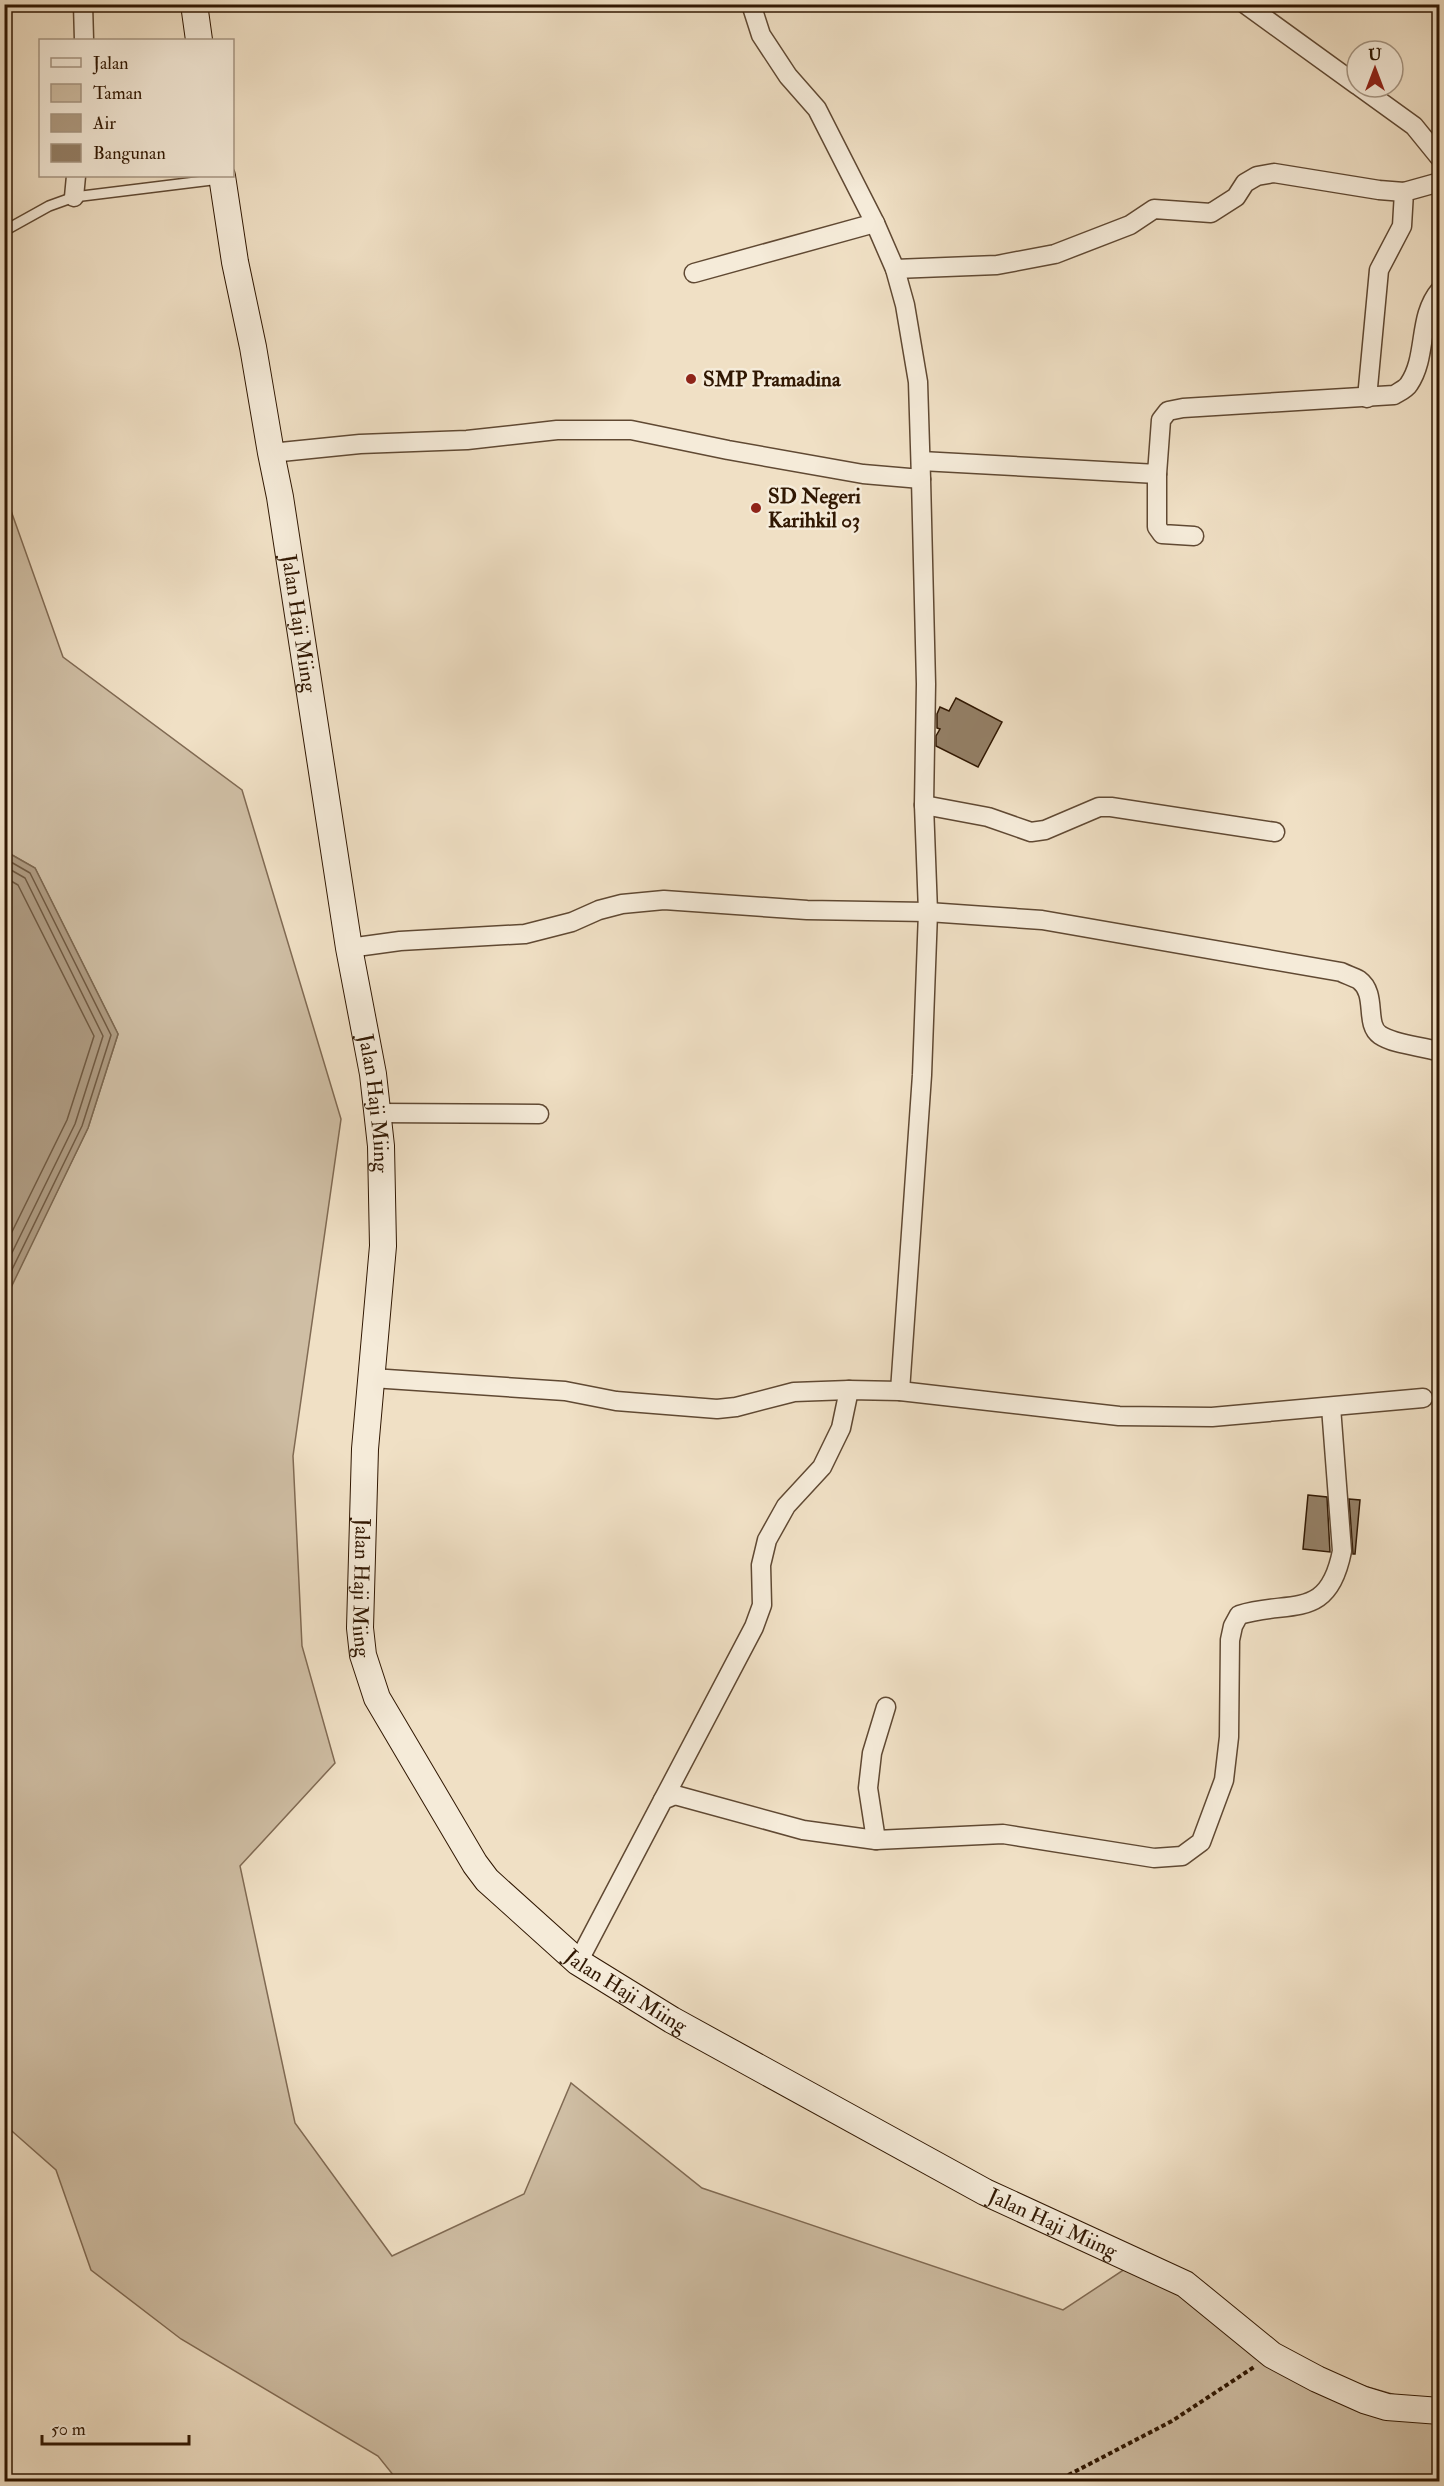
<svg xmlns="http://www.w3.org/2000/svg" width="1444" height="2486" font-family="'IM FELL Double Pica',serif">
<rect width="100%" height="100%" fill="#f0e0c5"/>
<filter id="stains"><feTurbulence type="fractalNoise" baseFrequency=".00333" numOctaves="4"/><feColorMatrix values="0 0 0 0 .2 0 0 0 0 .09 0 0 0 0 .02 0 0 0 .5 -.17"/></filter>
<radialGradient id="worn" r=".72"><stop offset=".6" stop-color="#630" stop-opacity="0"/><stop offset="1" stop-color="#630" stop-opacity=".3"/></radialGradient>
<path fill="#cfbea4" stroke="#806a53" stroke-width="1.5" d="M 4,491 L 63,657 L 242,790 L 341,1119 L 293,1456 L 302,1646 L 335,1763 L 240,1866 L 295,2123 L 392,2256 L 524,2194 L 571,2083 L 702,2188 L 1063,2310 L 1140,2259 L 1319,2373 L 1406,2398 L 1439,2398 L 1439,2481 L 398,2481 L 378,2456 L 181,2339 L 91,2270 L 56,2170 L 5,2125 L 4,1300 L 88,1128 L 118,1034 L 35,868 L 5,851 Z"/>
<path fill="#af9c83" stroke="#7c674f" stroke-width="1.5" d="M 5,851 L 35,868 L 118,1034 L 88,1128 L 5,1300 Z"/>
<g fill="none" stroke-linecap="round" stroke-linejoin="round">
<g stroke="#705a42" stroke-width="1.5">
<path d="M 4,858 L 30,873 L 111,1035 L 82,1126 L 4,1286"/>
<path d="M 4,866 L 25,878 L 103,1036 L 75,1124 L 4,1269"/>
<path d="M 4,877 L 18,885 L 94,1036 L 67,1120 L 4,1248"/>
</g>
</g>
<g fill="#948067" stroke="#301702" stroke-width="1.5">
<path d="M 956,698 L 1002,722 L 978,767 L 936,746 L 936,736 L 940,729 L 937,728 L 937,714 L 940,707 L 949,711 Z"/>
<path d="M 1308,1495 L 1327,1497 L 1330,1552 L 1303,1549 Z"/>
<path d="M 1349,1499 L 1360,1500 L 1355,1554 L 1353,1554 Z"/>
</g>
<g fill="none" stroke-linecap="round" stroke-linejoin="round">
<g stroke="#604933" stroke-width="12">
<path id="service" d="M 4,231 L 49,206 L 74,197 L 220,179"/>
</g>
<g stroke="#604933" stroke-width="21">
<g id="minor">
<path d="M 83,4 L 84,40"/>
<path d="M 1245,4 L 1357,85"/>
<path d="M 1360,87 L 1414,126 L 1440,158"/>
<path d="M 74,197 L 76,176"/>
<path d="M 895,269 L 997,265 L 1055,254 L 1130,225 L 1154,209 L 1211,213 L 1236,197 L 1245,183 L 1257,176 L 1274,173 L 1379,190 L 1404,192"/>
<path d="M 694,273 L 875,223"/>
<path d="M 1367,398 L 1379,270 L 1402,226 L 1404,192 L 1440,182"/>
<path d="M 271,453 L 360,444 L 467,440 L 557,430 L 631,430 L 728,450 L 863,474 L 921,479 L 918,382 L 905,305 L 895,269 L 875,223 L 817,109 L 788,76 L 761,35 L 751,4"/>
<path d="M 921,461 L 1157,474 L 1161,420 L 1168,411 L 1183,408 L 1394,395 C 1399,392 1406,389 1409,384 C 1428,356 1417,317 1440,290"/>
<path d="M 1157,474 L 1157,527 L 1162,534 L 1194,536"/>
<path d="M 921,479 L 926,684 L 924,805 L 928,912 L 922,1075 L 900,1391 L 1119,1416 L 1212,1417 L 1423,1398"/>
<path d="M 924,805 L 988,817 L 1031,832 L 1045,830 L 1099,807 L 1111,807 L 1275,832"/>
<path d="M 349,948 L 400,941 L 525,934 L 572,922 L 599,910 L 622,904 L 664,900 L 807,910 L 928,912 L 1042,920 L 1341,972 C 1347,975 1354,977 1359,980 C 1378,994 1364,1024 1380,1035 C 1395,1045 1422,1046 1440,1052"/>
<path d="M 377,1113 L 539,1114"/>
<path d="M 372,1378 L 565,1391 L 616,1401 L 717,1409 L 736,1407 L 794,1392 L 849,1390 L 900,1391"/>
<path d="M 663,1800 L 754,1627 L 762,1605 L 761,1565 L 767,1540 L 786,1506 L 822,1467 L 841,1428 L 849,1390"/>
<path d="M 876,1840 L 868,1788 L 872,1753 L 886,1707"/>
<path d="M 578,1962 L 663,1800 L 675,1795 L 803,1830 L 876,1840 L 1003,1834 L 1154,1858 L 1182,1856 L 1201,1842 L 1224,1780 L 1229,1737 L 1230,1640 L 1233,1626 L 1239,1615 C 1291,1599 1328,1622 1342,1551 L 1331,1407"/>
</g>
</g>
<g stroke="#301702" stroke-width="28">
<g id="secondary">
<path d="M 194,4 L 199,40"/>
<path id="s1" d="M 222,176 L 235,262 L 253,347 L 271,453 L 280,497 L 349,948 L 373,1074 L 381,1146 L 383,1246 L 365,1449 L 360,1628 L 363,1655 L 377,1698 L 475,1864 L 487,1880 L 578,1962 L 672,2020 L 985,2192 L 1185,2284 L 1272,2355 L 1317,2379 L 1364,2400 L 1387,2407 L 1440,2411"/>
</g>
</g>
<path stroke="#301702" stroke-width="4" stroke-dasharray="4.5 3" stroke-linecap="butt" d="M 1055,2482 L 1172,2421 L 1254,2367"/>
<use href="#service" stroke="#f5ebd9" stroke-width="9"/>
<use href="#minor" stroke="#f5ebd9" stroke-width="18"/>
<use href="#secondary" stroke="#f5ebd9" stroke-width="26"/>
</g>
<g fill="#8f2418" stroke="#f5ebd9" stroke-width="2">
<circle cx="691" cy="379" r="6"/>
<circle cx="756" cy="508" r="6"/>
</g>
<g text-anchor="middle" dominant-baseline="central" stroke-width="5" stroke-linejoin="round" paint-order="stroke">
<g font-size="21" font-weight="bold" fill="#301702" stroke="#f5ebd9" text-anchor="start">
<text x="703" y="379">SMP Pramadina</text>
<text x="768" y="496">SD Negeri<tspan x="768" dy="24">Karihkil 03</tspan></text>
</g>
<g font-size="21" fill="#301702" stroke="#f5ebd9">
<text stroke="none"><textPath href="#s1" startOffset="454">Jalan Haji Miing</textPath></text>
<text stroke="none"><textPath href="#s1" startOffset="940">Jalan Haji Miing</textPath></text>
<text stroke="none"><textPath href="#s1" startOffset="1426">Jalan Haji Miing</textPath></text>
<text stroke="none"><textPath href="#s1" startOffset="1930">Jalan Haji Miing</textPath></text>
<text stroke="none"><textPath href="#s1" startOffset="2416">Jalan Haji Miing</textPath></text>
</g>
</g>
<rect width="1444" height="2486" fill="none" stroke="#f0e0c5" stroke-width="24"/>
<rect x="6" y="6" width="1432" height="2474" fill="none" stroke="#301702" stroke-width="3"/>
<rect x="12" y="12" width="1420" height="2462" fill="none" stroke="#301702" stroke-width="1.5"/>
<rect x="39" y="39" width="195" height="138" fill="#f5ebd9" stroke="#a69683" stroke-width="1.5"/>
<rect x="51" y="58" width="30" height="9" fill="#f5ebd9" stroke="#a69683" stroke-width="1.5"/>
<text x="93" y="69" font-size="18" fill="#301702">Jalan</text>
<rect x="51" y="84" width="30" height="18" fill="#cfbea4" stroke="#a69683" stroke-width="1.5"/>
<text x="93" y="99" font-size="18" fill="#301702">Taman</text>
<rect x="51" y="114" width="30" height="18" fill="#af9c83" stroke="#a69683" stroke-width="1.5"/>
<text x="93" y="129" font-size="18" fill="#301702">Air</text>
<rect x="51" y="144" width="30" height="18" fill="#948067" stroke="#a69683" stroke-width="1.5"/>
<text x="93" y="159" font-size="18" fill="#301702">Bangunan</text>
<g transform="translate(1375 69)"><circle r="28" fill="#f5ebd9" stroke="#a69683" stroke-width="1.5"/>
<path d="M0-4.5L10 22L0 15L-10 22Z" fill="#8f2418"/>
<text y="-9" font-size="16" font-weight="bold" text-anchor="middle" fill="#301702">U</text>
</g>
<path d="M42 2435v9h147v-9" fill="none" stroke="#301702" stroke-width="3"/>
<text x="51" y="2435" font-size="18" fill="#301702" stroke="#f5ebd9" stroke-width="4.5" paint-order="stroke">50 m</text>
<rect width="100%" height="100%" filter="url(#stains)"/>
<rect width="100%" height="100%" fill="url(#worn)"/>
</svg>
